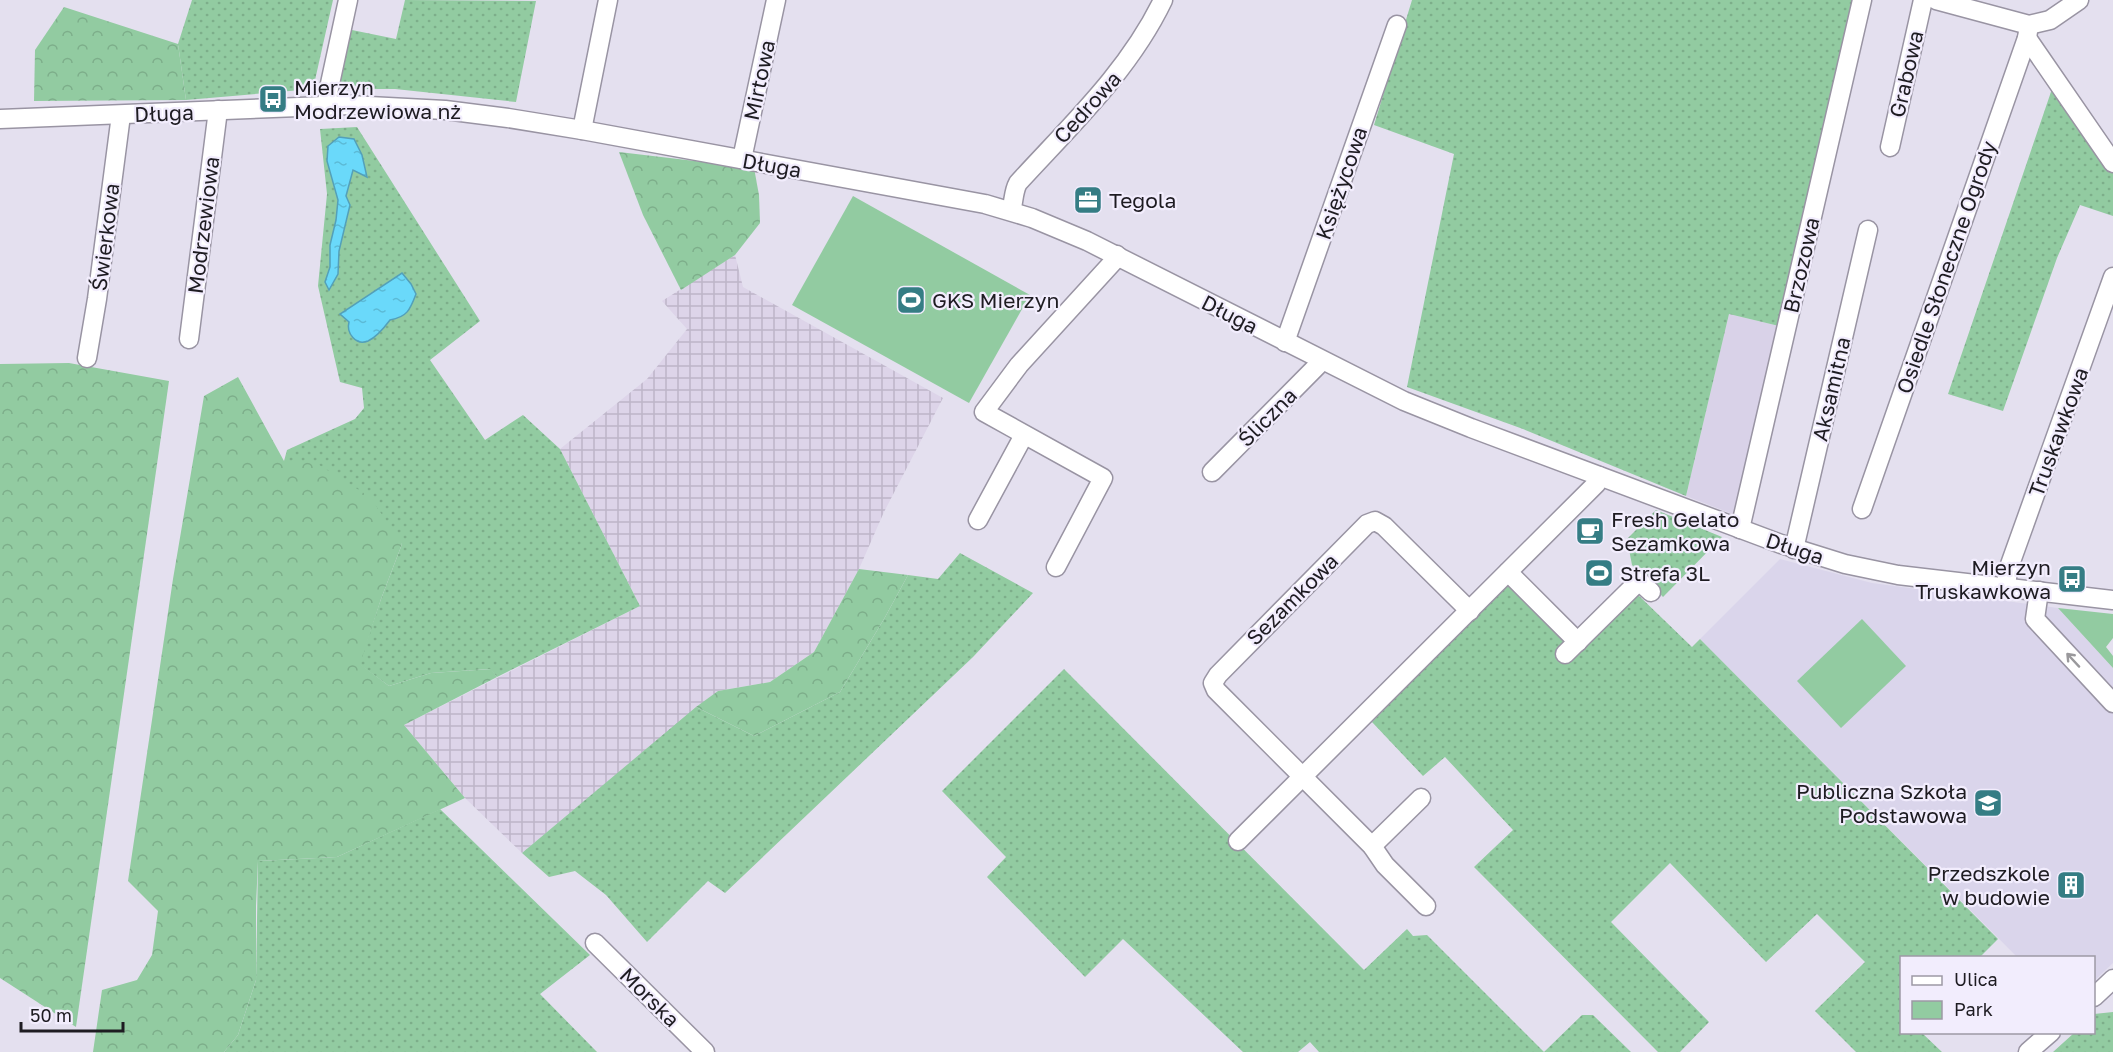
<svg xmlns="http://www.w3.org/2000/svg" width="2113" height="1052" font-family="'Golos Text',sans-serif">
<defs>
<pattern id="industrial-grid" width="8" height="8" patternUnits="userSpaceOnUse" patternTransform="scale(1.5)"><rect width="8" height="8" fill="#ddd4e9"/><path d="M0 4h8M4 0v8" fill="none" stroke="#bdb5c8"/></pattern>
<pattern id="grass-dots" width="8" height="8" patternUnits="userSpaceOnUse" patternTransform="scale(1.5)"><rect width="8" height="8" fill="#92cba1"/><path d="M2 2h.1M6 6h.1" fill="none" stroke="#7dae8a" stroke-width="1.8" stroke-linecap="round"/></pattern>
<pattern id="forest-crowns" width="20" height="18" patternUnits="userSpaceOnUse" patternTransform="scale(1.5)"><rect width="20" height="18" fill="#92cba1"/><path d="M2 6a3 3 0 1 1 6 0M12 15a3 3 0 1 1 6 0" fill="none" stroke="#7dae8a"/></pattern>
<pattern id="water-ripples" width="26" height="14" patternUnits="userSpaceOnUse" patternTransform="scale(1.5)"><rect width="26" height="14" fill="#6ad9fa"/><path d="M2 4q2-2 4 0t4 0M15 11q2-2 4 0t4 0" fill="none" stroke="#5bbad6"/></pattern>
</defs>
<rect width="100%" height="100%" fill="#e4e0ef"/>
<path fill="#d9d2e8" d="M 1729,314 L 1792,329 L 1748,520 L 1686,496 Z"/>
<path fill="url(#industrial-grid)" d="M 735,255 L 743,287 L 943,398 L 884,512 L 859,569 L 814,652 L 770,682 L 718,691 L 522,853 L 465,798 L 404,725 L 640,606 L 560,449 L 647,379 L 687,329 L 662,301 Z"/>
<path fill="#dad5eb" d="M 1780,559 L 1872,583 L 2058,608 L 2113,668 L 2113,963 L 2094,981 L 2094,958 L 2017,957 L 1700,639 Z"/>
<g fill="url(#grass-dots)">
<path d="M 192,0 L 333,0 L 313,89 L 186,100 L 178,44 Z"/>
<path d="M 405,0 L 536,1 L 516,102 L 395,89 L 344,89 L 340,86 L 339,76 L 347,29 L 396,39 Z"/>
<path d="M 1412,0 L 1869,0 L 1792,329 L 1729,314 L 1686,496 L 1523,429 L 1407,387 L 1454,154 L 1374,125 Z"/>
<path d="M 2053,86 L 2113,173 L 2113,216 L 2080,205 L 2057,258 L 2003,411 L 1948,394 Z"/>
<path d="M 357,127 L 480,321 L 430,360 L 485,440 L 523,415 L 560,449 L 640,606 L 497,677 L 490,669 L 431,673 L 389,686 L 359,664 L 381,599 L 402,544 L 284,461 L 287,450 L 355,419 L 364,408 L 362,388 L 340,382 L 318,286 L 327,194 L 320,129 Z"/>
<path d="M 1656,510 L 1722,537 L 1663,597 L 1632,565 L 1627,539 Z"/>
<path d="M 960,553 L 1033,593 L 973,657 L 725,893 L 708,881 L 647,942 L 606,895 L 575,871 L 549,877 L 522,853 L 696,707 L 754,736 L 840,692 L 884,619 L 908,575 L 938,579 Z"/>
<path d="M 1507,583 L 1576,652 L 1635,592 L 1692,647 L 1700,639 L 1998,939 L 1980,957 L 1902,958 L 1902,1032 L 1922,1033 L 1942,1052 L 1856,1052 L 1815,1011 L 1865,962 L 1817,914 L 1766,962 L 1670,863 L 1611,922 L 1709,1022 L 1680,1052 L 1658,1052 L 1474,867 L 1513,830 L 1445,757 L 1423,776 L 1372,722 Z"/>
<path d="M 1064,669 L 1364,970 L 1407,929 L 1413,936 L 1427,935 L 1544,1052 L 1582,1015 L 1593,1015 L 1631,1052 L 1319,1052 L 1310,1042 L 1298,1052 L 1243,1052 L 1123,939 L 1085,977 L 987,877 L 1006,857 L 942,791 Z"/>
<path d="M 440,809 L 590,955 L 540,994 L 597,1052 L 224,1052 L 238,1035 L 256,980 L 258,861 L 337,857 Z"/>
<path d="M 2113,1012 L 2113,1052 L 2053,1052 L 2074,1033 L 2094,1032 L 2094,1014 Z"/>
</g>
<g fill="url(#forest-crowns)">
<path d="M 64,7 L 178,44 L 186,100 L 34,101 L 35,50 Z"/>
<path d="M 619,152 L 754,168 L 759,195 L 760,223 L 735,255 L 681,290 L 643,215 Z"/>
<path d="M 69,363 L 169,381 L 76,1027 L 0,978 L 0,364 Z"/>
<path d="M 238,377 L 284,461 L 316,463 L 370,497 L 402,544 L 381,599 L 360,664 L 389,686 L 431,673 L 491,669 L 497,677 L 404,725 L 465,798 L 337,857 L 258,861 L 256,906 L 256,980 L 238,1035 L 224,1052 L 93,1052 L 102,990 L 137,980 L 152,955 L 158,911 L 128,881 L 173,579 L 204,396 Z"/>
<path d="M 859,569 L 908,575 L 884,619 L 840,692 L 754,736 L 696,707 L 718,691 L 770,682 L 814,652 Z"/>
</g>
<g fill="#92cba1">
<path d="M 853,196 L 1030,295 L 969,403 L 792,305 Z"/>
<path d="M 2058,608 L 2113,614 L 2113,638 L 2106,647 L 2113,656 L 2113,668 Z"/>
<path d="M 1862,619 L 1906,666 L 1841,728 L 1797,681 Z"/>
</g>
<g fill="url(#water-ripples)" stroke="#53a0b9" stroke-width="1.5">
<path d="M 339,137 L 354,139 L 362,155 L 367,177 L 353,170 L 346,196 L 350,205 L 339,251 L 338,274 L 329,290 L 325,282 L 330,267 L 330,245 L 336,220 L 338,200 L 327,161 L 328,146 Z"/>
<path d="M 402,273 L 411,284 L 416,294 C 410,310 407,317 390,320 C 384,328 377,337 368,341 C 356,346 346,333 349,322 L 340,314 Z"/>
</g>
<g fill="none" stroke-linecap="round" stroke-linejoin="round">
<g stroke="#9994a3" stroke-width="21">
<g id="minor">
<path d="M 1936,0 L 2029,25 L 2050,20 L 2079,0"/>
<path d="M 2027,38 L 2113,163"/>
<path d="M 327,106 L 328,93 L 348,0"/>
<path d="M 0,119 L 350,105 L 445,110 L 508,118 L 582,130 L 985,204 L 1032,218 L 1087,241 L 1404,401 L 1471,428 L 1781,544 L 1845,564 L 1898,575 L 2113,600"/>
<path d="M 582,130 L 608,0"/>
<path d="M 1890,147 L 1923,0"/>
<path d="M 742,159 L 776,0"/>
<path d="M 1011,211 C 1014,202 1013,192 1018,183 C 1070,126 1129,71 1163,0"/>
<path d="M 189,339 L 218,110"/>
<path d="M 1285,342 L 1397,25"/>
<path d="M 87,358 L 97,299 L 121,115"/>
<path d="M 1212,472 L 1322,361"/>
<path d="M 1862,509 L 2027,38 L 2029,25"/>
<path d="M 978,520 L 1024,435"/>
<path d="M 1740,529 L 1862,0"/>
<path d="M 1794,549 L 1868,230"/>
<path d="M 1056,567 L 1103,478 L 984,412 L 1019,365 L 1113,262 L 1117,255"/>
<path d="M 1508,572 L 1578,642"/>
<path d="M 2006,587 L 2008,570 L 2113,277"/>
<path d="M 2039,591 L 2035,619 L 2113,703"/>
<path d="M 1565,654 L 1639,581 L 1651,592"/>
<path d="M 1238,841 L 1596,484 L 1599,476"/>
<path d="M 1372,846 L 1421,798"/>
<path d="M 1426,906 L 1385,865 L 1372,846 L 1216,690 L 1213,683 L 1218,675 L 1367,524 L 1375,521 L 1384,526 L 1470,611"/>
<path d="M 595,943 L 705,1052"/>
<path d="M 2094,997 L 2113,979"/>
<path d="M 2028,1052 L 2051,1032"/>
</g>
</g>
<use href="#minor" stroke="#fff" stroke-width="18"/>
</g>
<defs><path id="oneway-shaft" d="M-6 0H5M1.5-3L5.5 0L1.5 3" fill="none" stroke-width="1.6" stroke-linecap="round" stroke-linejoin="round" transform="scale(1.5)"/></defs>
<use stroke="#9a999c" href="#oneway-shaft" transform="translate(2073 660) rotate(-133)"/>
<defs>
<g id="bus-square" transform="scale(1.5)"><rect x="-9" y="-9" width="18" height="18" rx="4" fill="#357d84" stroke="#f2edfd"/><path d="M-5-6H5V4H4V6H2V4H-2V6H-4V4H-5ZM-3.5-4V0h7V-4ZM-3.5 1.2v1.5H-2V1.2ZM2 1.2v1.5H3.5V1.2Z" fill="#fff"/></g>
<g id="office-square" transform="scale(1.5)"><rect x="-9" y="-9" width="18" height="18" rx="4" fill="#357d84" stroke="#f2edfd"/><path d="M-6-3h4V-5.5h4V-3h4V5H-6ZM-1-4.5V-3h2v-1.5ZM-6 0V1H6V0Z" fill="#fff"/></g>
<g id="stadium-square" transform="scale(1.5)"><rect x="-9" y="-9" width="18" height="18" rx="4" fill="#357d84" stroke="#f2edfd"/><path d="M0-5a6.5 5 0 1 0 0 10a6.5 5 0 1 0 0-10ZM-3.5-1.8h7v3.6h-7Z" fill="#fff"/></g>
<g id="cafe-square" transform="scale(1.5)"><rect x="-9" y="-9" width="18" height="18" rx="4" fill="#357d84" stroke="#f2edfd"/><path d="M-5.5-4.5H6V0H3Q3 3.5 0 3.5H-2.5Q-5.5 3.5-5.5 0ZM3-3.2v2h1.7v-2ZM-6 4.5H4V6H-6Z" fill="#fff"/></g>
<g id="school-square" transform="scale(1.5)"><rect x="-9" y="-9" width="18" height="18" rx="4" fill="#357d84" stroke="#f2edfd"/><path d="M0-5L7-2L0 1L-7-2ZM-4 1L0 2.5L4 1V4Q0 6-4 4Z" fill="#fff"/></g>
<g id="building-square" transform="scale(1.5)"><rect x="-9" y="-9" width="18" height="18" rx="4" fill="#357d84" stroke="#f2edfd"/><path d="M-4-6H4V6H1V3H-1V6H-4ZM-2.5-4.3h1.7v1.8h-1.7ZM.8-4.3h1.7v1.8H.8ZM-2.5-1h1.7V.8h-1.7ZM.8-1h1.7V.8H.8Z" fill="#fff"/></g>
</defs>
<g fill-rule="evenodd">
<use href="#bus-square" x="273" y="99"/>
<use href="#office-square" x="1088" y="200"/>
<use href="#stadium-square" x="911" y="300"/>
<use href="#cafe-square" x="1590" y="531"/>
<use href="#stadium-square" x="1599" y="573"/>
<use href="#bus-square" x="2072" y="579"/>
<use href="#school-square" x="1988" y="803"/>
<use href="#building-square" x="2071" y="885"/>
</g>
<g text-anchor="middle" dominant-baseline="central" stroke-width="4.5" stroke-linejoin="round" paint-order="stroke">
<g font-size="21" fill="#1e1c22" stroke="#f2edfd">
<text transform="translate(1906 74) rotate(-77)">Grabowa</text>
<text transform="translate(759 80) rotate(-78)">Mirtowa</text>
<text transform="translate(1087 107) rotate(-48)">Cedrowa</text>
<text transform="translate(164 113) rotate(-2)">Długa</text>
<text transform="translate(772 165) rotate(10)">Długa</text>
<text transform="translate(1341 183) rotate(-71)">Księżycowa</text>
<text transform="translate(203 225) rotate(-83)">Modrzewiowa</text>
<text transform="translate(105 237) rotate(-83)">Świerkowa</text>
<text transform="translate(1801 265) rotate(-77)">Brzozowa</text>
<text transform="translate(1946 267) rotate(-71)">Osiedle Słoneczne Ogrody</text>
<text transform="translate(1230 314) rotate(27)">Długa</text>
<text transform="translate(1831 389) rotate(-77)">Aksamitna</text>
<text transform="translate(1267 417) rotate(-45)">Śliczna</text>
<text transform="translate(2058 432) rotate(-70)">Truskawkowa</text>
<text transform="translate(1795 548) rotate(18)">Długa</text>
<text transform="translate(1292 599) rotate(-45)">Sezamkowa</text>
<text transform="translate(650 997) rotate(45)">Morska</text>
</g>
<g font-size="21" fill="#1e1c22" stroke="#f2edfd" text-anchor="start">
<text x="294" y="87">Mierzyn<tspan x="294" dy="24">Modrzewiowa nż</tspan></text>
<text x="1109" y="200">Tegola</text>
<text x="932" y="300">GKS Mierzyn</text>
<text x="1611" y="519">Fresh Gelato<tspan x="1611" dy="24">Sezamkowa</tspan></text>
<text x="2051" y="567" text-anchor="end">Mierzyn<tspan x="2051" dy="24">Truskawkowa</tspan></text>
<text x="1620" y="573">Strefa 3L</text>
<text x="1967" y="791" text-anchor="end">Publiczna Szkoła<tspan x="1967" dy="24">Podstawowa</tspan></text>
<text x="2050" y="873" text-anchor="end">Przedszkole<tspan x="2050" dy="24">w budowie</tspan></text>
</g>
</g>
<rect x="1900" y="956" width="195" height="78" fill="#f2edfd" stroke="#9d99a5" stroke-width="1.5"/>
<rect x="1912" y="976" width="30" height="9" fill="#ffffff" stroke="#9d99a5" stroke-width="1.5"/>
<text x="1954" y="986" font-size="18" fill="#1e1c22">Ulica</text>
<rect x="1912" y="1001" width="30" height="18" fill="#92cba1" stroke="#9d99a5" stroke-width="1.5"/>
<text x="1954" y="1016" font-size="18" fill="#1e1c22">Park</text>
<path d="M21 1022v9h102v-9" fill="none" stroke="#1e1c22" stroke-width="3"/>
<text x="30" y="1022" font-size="18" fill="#1e1c22" stroke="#f2edfd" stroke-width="4.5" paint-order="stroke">50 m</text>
</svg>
